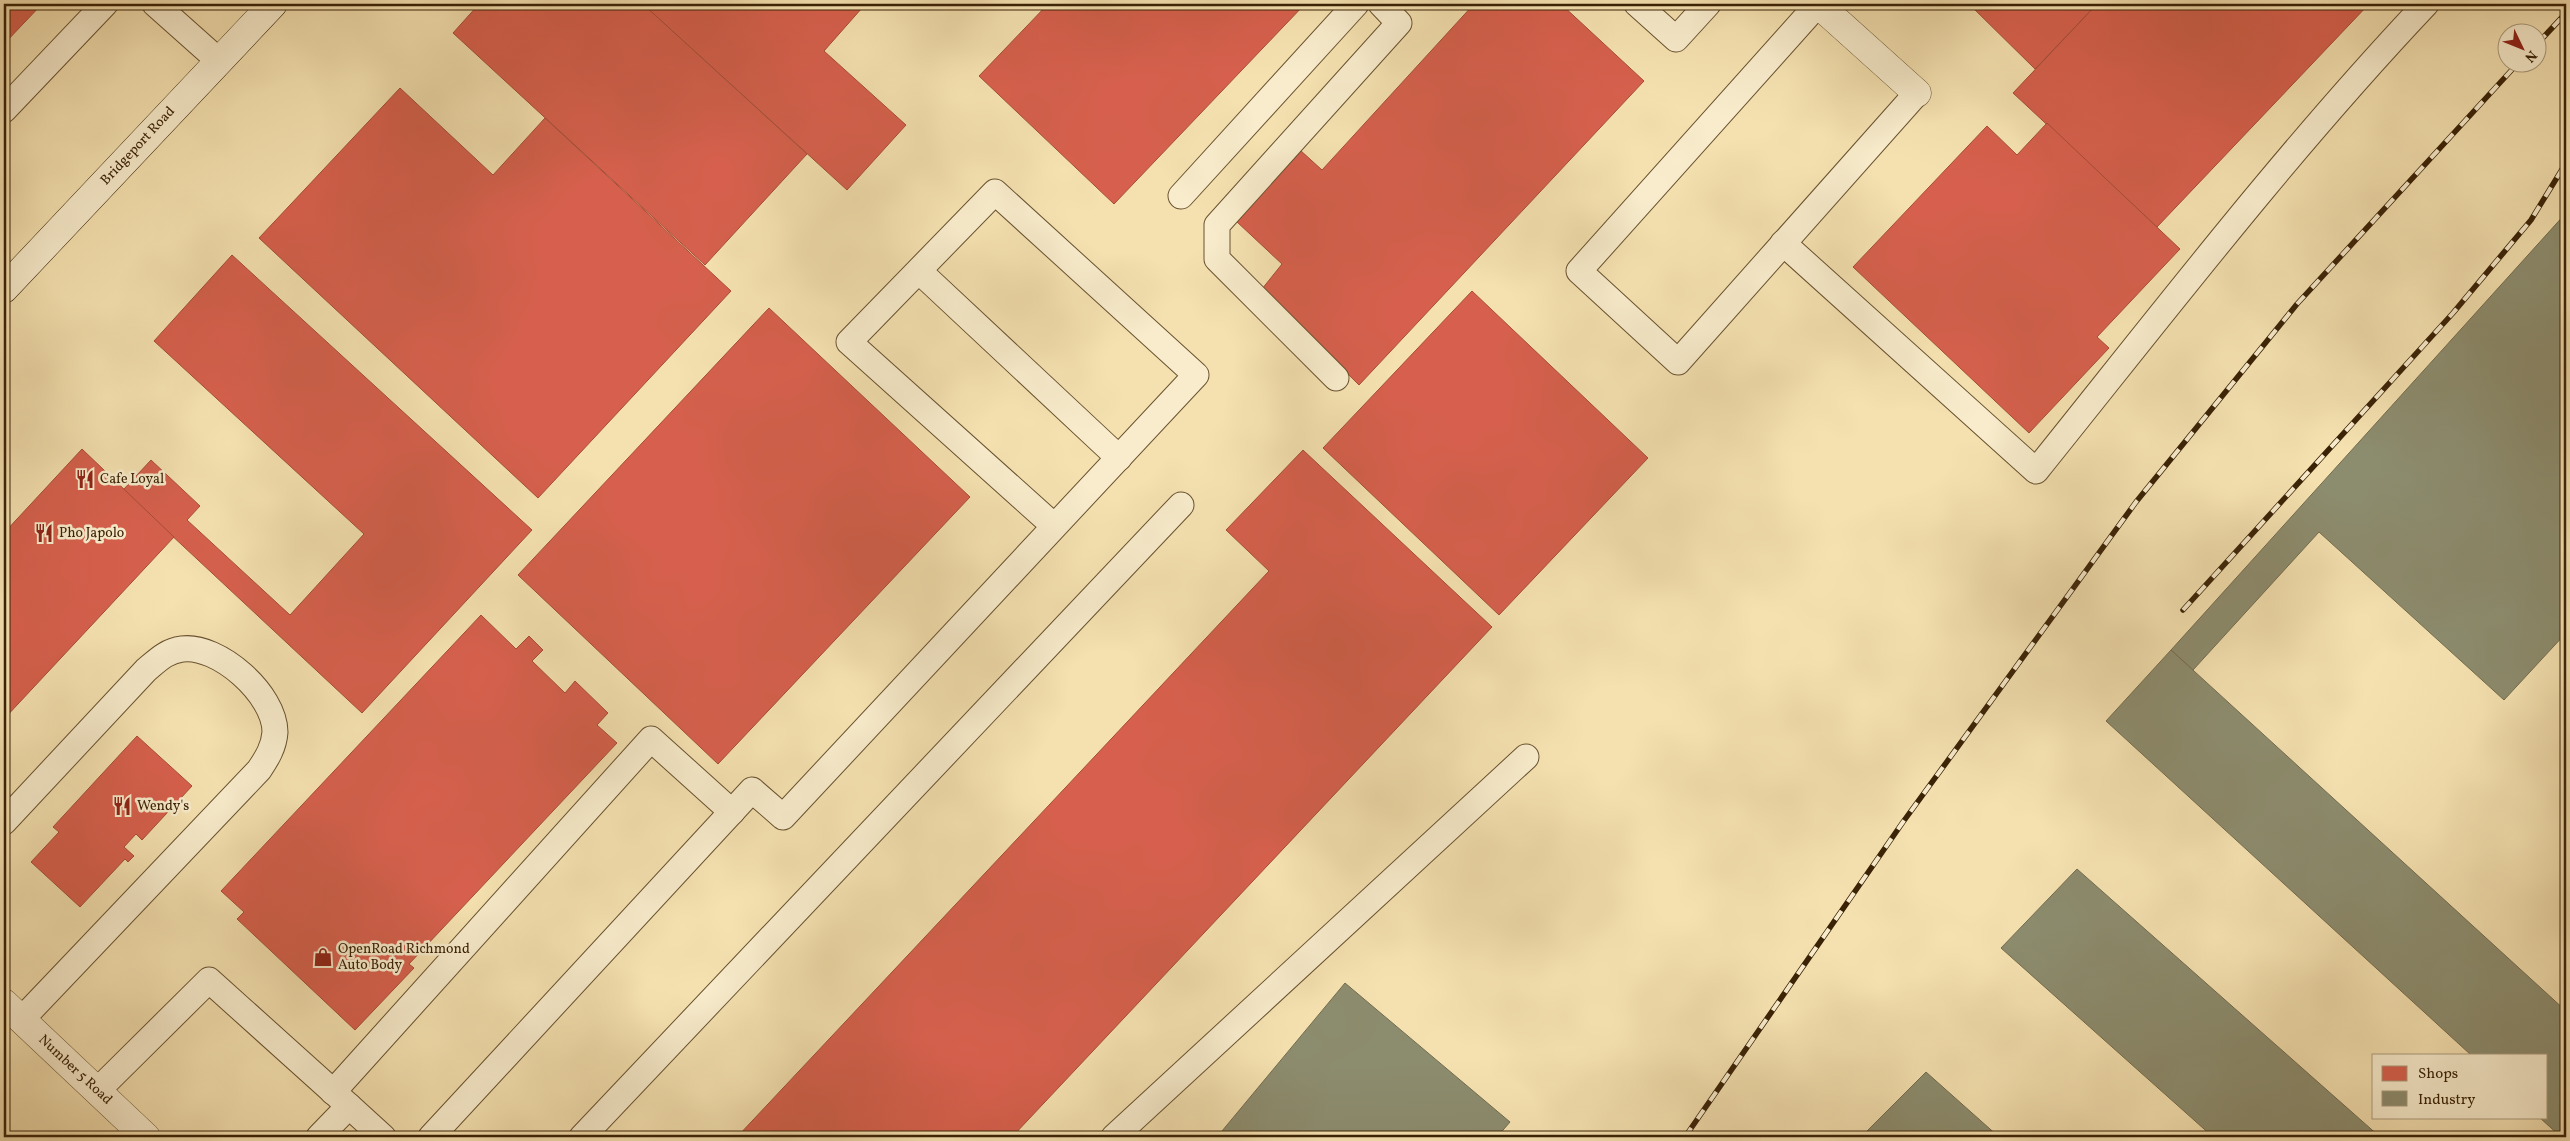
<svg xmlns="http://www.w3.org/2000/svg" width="2570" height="1141" font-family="Vollkorn,serif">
<rect width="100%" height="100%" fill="#f5e1b0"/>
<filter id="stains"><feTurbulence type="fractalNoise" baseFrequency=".004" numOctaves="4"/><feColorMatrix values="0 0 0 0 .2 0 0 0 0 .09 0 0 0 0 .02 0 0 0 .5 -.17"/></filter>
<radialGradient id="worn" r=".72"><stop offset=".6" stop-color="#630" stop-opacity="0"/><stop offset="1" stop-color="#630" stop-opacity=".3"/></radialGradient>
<g fill="#d6604d" stroke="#a74d38">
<path d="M 4,4 L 42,4 L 4,44 Z"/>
<path d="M 479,4 L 643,4 L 807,154 L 705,265 L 453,33 Z"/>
<path d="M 643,4 L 857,4 L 862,8 L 824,51 L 906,125 L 847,190 Z"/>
<path d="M 1048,4 L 1305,4 L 1114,204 L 979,76 Z"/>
<path d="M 1474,4 L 1561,4 L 1644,81 L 1359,385 L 1262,289 L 1282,264 L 1236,221 L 1300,150 L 1322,170 Z"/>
<path d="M 1969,4 L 2097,4 L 2035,69 Z"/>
<path d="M 2097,4 L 2369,4 L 2157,227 L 2013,93 Z"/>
<path d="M 400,88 L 493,175 L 545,118 L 731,291 L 538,498 L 259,238 Z"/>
<path d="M 2047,123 L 2180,249 L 2097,337 L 2109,348 L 2029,433 L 1853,267 L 1987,126 L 2017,155 Z"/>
<path d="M 232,255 L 532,530 L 362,713 L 123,490 L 151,460 L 200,506 L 187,520 L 290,615 L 364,534 L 154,341 Z"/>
<path d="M 1472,291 L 1648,458 L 1499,615 L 1323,448 Z"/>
<path d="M 769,308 L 970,497 L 718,764 L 518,575 Z"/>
<path d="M 82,449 L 174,537 L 4,719 L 4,533 Z"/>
<path d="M 1303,450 L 1492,627 L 1012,1137 L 737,1137 L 1269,571 L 1226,530 Z"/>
<path d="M 481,615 L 516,649 L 529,636 L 543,650 L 532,661 L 565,693 L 575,681 L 608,713 L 597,725 L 617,743 L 409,964 L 414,968 L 355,1030 L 237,919 L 244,912 L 221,891 Z"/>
<path d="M 137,736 L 192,786 L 142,840 L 136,834 L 124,847 L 134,856 L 128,862 L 125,859 L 80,907 L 31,862 L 59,832 L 53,827 Z"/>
</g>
<g fill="#8c8c6e" stroke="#736c4f">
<path d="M 2566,213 L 2566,633 L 2504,700 L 2319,532 L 2193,670 L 2171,650 Z"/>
<path d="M 2171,650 L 2566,1011 L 2566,1137 L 2561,1137 L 2539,1117 L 2546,1117 L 2546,1055 L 2471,1055 L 2106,721 Z"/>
<path d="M 2077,869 L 2371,1129 L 2380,1137 L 2213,1137 L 2001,948 Z"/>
<path d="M 1345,983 L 1510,1122 L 1497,1137 L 1217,1137 Z"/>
<path d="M 1926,1072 L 1999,1137 L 1861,1137 Z"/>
</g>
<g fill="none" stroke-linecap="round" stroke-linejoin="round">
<g stroke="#695230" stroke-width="27">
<g id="service">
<path d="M 155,4 L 219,61"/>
<path d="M 1637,4 L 1676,39 L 1708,4"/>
<path d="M 1818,4 L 1579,271 L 1678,362 L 1917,93"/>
<path d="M 4,110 L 105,4"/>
<path d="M 1181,196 L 1356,4"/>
<path d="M 1783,243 L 2036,471 C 2163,313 2287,151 2426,4"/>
<path d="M 919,271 L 1119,458"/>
<path d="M 1336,378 L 1217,259 L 1217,225 L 1399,23 L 1381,4"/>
<path d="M 4,822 L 146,670 C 157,661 166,651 182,649 C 218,644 275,694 275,732 C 274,747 267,758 259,770 L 21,1020"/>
<path d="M 97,1091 L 209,980 L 349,1106 L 319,1137"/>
<path d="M 333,1092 L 651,739 L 732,812"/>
<path d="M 349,1106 L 383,1137"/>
<path d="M 431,1137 L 752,790 L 783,817 L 1196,375 L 995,192 L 849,342 L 1054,526"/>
<path d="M 582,1137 L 1181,505"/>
<path d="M 1114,1137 L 1526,757"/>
</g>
</g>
<g stroke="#695230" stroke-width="29">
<path id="minor" d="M 1818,4 L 1917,93"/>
</g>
<g stroke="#695230" stroke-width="29">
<path id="tertiary" d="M 4,1003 L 146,1137"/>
</g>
<g stroke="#3a2206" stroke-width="29">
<path id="secondary" d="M 4,289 L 273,4"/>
</g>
<use href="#service" stroke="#f8eccc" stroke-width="25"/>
<use href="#minor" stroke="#f8eccc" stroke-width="28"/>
<use href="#tertiary" stroke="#f8eccc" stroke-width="28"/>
<use href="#secondary" stroke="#f8eccc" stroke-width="28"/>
<g stroke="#3a2206" stroke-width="5.5">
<g id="rail">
<path d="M 2538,43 L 2566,13"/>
<path d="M 2183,610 L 2453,313 L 2531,220 L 2566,163"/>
<path d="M 1685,1137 L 1903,822 L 2136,502 L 2297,304 L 2519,62"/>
</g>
</g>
<use href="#rail" stroke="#f8eccc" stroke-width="4" stroke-dasharray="11" stroke-linecap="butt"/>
</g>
<defs>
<g id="restaurant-bare" transform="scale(1.5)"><path d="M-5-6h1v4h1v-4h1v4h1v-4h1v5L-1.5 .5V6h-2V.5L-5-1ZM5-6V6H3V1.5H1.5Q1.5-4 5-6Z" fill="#8f2418" stroke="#f8eccc" stroke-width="2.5" paint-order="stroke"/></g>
<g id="shop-bare" transform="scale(1.5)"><path d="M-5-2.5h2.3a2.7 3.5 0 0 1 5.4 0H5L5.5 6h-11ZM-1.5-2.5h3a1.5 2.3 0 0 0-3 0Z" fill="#8f2418" stroke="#f8eccc" stroke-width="2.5" paint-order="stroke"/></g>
</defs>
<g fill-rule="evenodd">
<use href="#restaurant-bare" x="85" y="479"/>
<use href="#restaurant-bare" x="44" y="533"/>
<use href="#restaurant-bare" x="122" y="806"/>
<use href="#shop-bare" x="323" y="957"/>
</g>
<g text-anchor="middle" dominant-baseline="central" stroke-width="5" stroke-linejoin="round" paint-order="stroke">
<g font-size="14" fill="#3a2206" stroke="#f8eccc">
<text transform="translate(138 146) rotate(-47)">Bridgeport Road</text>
<text transform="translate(75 1070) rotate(43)">Number 5 Road</text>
</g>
<g font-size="14" fill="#3a2206" stroke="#f8eccc" text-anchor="start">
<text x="100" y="479">Cafe Loyal</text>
<text x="59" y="533">Pho Japolo</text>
<text x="137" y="806">Wendy's</text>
<text x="338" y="949">OpenRoad Richmond<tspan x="338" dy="16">Auto Body</tspan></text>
</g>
</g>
<rect width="2570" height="1141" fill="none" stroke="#f5e1b0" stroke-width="20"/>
<rect x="5" y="5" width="2560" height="1131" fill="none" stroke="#3a2206" stroke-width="2.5"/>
<rect x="10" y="10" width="2550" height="1121" fill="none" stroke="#3a2206"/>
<rect x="2372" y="1054" width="175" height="65" fill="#f8eccc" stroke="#ac9b7d"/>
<rect x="2382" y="1066" width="25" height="15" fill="#d6604d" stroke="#ac9b7d"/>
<text x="2418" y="1078" font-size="15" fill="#3a2206">Shops</text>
<rect x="2382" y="1091" width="25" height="15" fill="#8c8c6e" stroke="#ac9b7d"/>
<text x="2418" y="1104" font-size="15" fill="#3a2206">Industry</text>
<g transform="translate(2522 48) rotate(133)"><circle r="24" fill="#f8eccc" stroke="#ac9b7d"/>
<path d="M0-4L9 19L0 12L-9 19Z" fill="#8f2418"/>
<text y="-8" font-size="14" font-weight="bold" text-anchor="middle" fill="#3a2206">N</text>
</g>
<rect width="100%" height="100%" filter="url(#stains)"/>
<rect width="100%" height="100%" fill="url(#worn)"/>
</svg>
